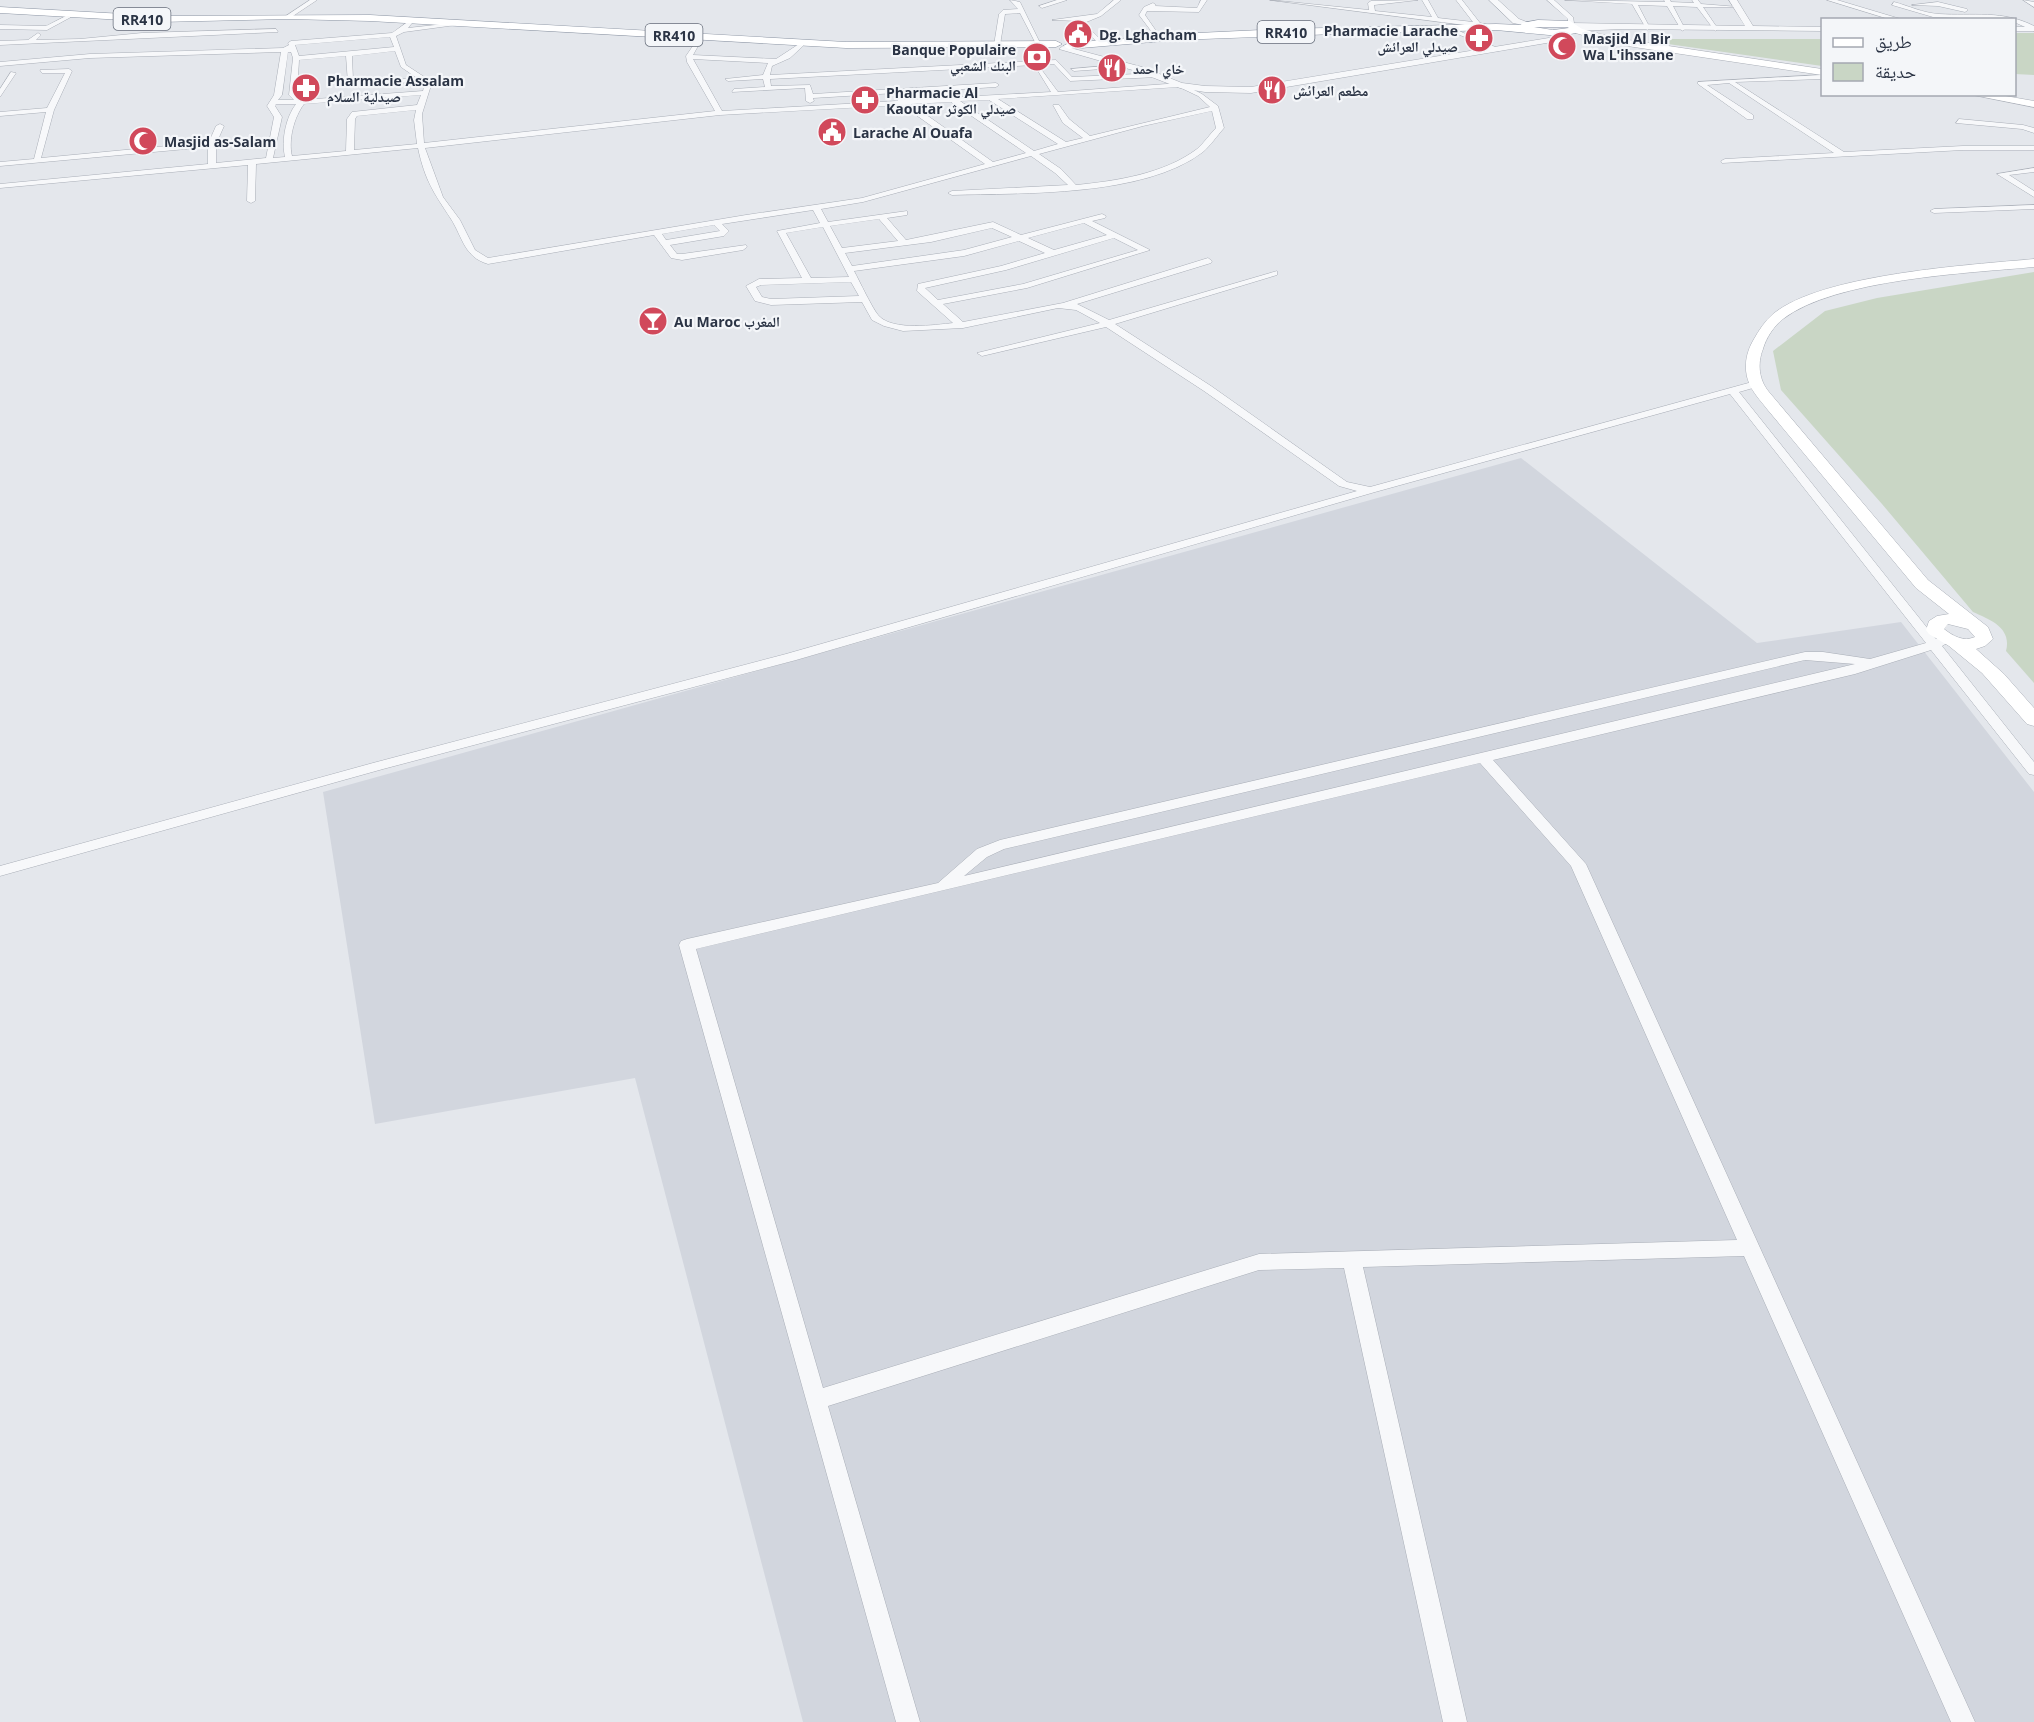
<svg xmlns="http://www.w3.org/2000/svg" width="2034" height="1722" font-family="'Open Sans','Noto Naskh Arabic',sans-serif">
<rect width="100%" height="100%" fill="#e4e7ec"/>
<path fill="#d2d6de" d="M 1521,458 L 1757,643 L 1901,622 L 2034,792 L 2034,1722 L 803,1722 L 635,1078 L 375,1124 L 323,792 Z"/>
<g fill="#c9d6c5">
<path d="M 2014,33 L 2034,33 L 2034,75 L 2015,74 Z"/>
<path d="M 1668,39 L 1822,39 L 1822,66 L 1668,44 Z"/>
<path d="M 2034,272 L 2034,683 L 2006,651 C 2012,628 1991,620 1973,612 L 1882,504 L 1781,390 L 1773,351 L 1825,311 L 1877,298 Z"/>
</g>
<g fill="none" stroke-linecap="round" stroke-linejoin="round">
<g stroke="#a9aeb7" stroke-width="1">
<g id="minor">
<path d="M 310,0 L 317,0 L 290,18 L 286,18 L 286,16 Z"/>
<path d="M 1010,0 L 1020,2 L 1041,45 L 1036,44 L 1020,13 L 1005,14 L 1000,45 L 997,47 L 994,45 L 999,14 L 1003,10 L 1018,9 Z"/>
<path d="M 1057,0 L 1067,0 L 1042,8 L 1039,6 Z"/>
<path d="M 1114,0 L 1121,0 L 1101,16 L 1084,23 L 1103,42 L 1103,44 L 1099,44 L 1079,24 L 1079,21 L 1052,20 L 1097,14 Z"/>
<path d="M 1201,0 L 1207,0 L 1199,12 L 1147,11 L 1145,15 L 1161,38 L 1158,40 L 1139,15 L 1144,7 L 1153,3 L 1156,5 L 1155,6 L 1197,8 Z"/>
<path d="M 1270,0 L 1369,10 L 1368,3 L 1371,1 L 1418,0 L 1374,5 L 1375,11 L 1432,17 L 1422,0 L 1428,0 L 1438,18 L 1473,22 L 1456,0 L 1462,0 L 1480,23 L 1499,27 L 1496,29 Z"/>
<path d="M 1547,0 L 1554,0 L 1573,17 L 1574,23 L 1568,25 L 1568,19 Z"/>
<path d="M 1565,0 L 1665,2 L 1664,0 L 1670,0 L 1671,2 L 1694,3 L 1692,0 L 1698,0 L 1701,4 L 1739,7 L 1703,7 L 1718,29 L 1715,31 L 1697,7 L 1673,6 L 1685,29 L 1682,31 L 1667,6 L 1638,5 L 1650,28 L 1647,30 L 1632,4 Z"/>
<path d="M 1827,0 L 1837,0 L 1904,20 L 1892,20 Z"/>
<path d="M 2023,0 L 2034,2 L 2034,7 Z"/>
<path d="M 1894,2 C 1909,6 1923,13 1939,14 C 1973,16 2003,10 2034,26 L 2034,31 L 2014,22 L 2014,20 L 1933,17 L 1892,5 Z"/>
<path d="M 1938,2 L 1967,9 L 1968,10 L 1965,12 L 1938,6 L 1912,5 Z"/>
<path d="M 66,16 L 71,17 L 47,30 L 0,29 L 0,25 L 46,26 Z"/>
<path d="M 409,21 L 412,23 L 408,28 L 453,23 L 456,25 L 404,32 L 396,36 L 406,65 L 432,82 L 422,114 L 424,143 L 715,111 L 687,62 L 686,56 L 699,37 L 702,39 L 693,55 L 776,59 L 799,44 L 803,44 L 803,46 L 790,58 L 772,66 L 770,75 L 1056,60 L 1072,77 L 1158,73 L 1161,75 L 1158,77 L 1070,81 L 1054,64 L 770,79 L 771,86 L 810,85 L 813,94 L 996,83 L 999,85 L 996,87 L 813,98 L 814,101 L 810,103 L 806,101 L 805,88 L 732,92 L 734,89 L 765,87 L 763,79 L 728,81 L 725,79 L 763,75 L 768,63 L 693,59 L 722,111 L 897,101 L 900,98 L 905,100 L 1051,92 L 1038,71 L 1041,69 L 1058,92 L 1180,83 L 1202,94 L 1218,106 L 1224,128 C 1217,136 1210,146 1203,152 C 1144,197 1023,193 952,195 L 948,193 L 952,191 L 1068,185 L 1055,173 L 1031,156 L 863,202 L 821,209 L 828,222 L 907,211 L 907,215 L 887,218 L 906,240 L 993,222 L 1021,235 L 1102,214 L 1106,216 L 1105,218 L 1092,221 L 1150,250 L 1027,288 L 943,304 L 963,322 L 1063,303 L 1208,258 L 1212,261 L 1211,263 L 1077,304 L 1109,320 L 1277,271 L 1277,275 L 1115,324 L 1211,386 L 1347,482 L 1370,487 L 1752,382 L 1760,382 L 1760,386 L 1739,392 L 1936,639 L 1948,635 L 1952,636 L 1954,639 L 1942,646 L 2034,762 L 2034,775 L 2029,774 L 1931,650 L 1855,674 L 1493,760 L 1586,864 L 1975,1722 L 1951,1722 L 1744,1256 L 1363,1267 L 1467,1722 L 1443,1722 L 1344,1268 L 1259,1270 L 828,1406 L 920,1722 L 896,1722 L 679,945 L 681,941 L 687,939 L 938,883 L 977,849 L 1000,840 L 1805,652 L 1823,652 L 1870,659 L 1926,643 L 1730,394 L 1375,492 L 796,660 L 383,769 L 0,876 L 0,866 L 373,763 L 786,654 L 1357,491 L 1339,486 L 1204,391 L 1106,327 L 982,356 L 977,353 L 1100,323 L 1076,310 L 1058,308 L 963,328 L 903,331 L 884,326 L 872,320 L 862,302 L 771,305 L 755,301 L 746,286 L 759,279 L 802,278 L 777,231 L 820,223 L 813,210 L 722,224 L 729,231 L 724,236 L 670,245 L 677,254 L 682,254 L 746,245 L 747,247 L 743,250 L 682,260 L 671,258 L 654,235 L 488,264 C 464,257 463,238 451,219 C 434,193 425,181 418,148 L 256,164 L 255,201 L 251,203 L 247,201 L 248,165 L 0,188 L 0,184 L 208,164 L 208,147 L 0,166 L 0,162 L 34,159 L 46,112 L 0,116 L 0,112 L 47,108 L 65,73 L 42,73 L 40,70 L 69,69 L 72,71 L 54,110 L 41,158 L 209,142 L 216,126 L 220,124 L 224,126 L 216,144 L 216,163 L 266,158 L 274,117 L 267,106 L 274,95 L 281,52 L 90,58 L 0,66 L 0,62 L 90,54 L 283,48 L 289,45 L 288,43 L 291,41 L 392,33 ZM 390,37 L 394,47 L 299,56 L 295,45 ZM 395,51 L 401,67 L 417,78 L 364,82 L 353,80 L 352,56 ZM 288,52 L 291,52 L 293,58 L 289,95 L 294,100 L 278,100 L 282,95 ZM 346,56 L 348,83 L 364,86 L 423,81 L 425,83 L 423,91 L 302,100 L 297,95 L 299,60 ZM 1179,87 L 1198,96 L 1210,107 L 1090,136 L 1069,119 L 1059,105 L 1053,105 L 1063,123 L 1083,138 L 1066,142 L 998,99 ZM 421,95 L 417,105 L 352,112 L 347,119 L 346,151 L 292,156 C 288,140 294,117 304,104 ZM 989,100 L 1058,144 L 1034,151 L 960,101 ZM 951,102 L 1026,153 L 993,162 L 911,104 ZM 276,104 L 296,104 C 286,117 281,140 285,157 L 273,158 L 282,117 L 275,106 ZM 902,105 L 985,164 L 862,198 L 746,215 L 488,258 L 475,250 L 460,220 L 443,197 L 425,148 L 720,115 ZM 416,110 L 414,120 L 417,144 L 354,150 L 355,119 L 357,116 ZM 1212,111 L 1216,128 C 1210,134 1204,143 1197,149 C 1164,174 1116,181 1076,185 L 1061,169 L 1039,154 L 1143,126 ZM 879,219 L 898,241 L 842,248 L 830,226 ZM 1084,223 L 1107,235 L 1054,250 L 1028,238 ZM 714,225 L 720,231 L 666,240 L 662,234 ZM 823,227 L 849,277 L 811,278 L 786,233 ZM 992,228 L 1012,237 L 964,250 L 852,266 L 845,253 L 931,242 ZM 1114,238 L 1138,250 L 1023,284 L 938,300 L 925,288 L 1006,270 ZM 1019,241 L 1045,253 L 1001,266 L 918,284 L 917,291 L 953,323 C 935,325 893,331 879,316 C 873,310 859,280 854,271 L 964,256 ZM 851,282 L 859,296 L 771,299 L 762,297 L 756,287 L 761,285 ZM 1805,660 L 1855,664 L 964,876 L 987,857 L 1004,849 ZM 1480,763 L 1571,866 L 1737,1240 L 1259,1254 L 823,1388 L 696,949 Z"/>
<path d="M 1446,27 L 1450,27 L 1502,50 L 1497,51 L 1446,29 Z"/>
<path d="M 276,29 L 278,32 L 0,45 L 0,41 L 28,40 L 38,33 L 41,35 L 36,40 L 80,39 L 142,33 Z"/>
<path d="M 1128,64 L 1130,67 L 1074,71 L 1071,69 Z"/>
<path d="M 11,72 L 16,73 L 0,97 L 0,89 Z"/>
<path d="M 1822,75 L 1822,79 L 1735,82 L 1844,152 L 1963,146 L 2034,146 L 2034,150 L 1963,150 L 1722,163 L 1721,161 L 1725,159 L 1834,153 L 1729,83 L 1707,85 L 1753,115 L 1753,119 L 1747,119 L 1698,84 L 1698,82 Z"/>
<path d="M 1959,119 L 2023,125 L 2034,128 L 2034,133 L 2022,129 L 1956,123 Z"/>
<path d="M 2034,168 L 2034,172 L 2009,175 L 2034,191 L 2034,197 L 1997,174 Z"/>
<path d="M 2034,205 L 2034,209 L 1934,213 L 1930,211 L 1934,209 Z"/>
</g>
</g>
<g stroke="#a9aeb7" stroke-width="1">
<g id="tertiary">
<path d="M 1489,0 L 1498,0 L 1519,19 L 1532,24 L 1528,26 L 1513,23 Z"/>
<path d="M 1729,0 L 1737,0 L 1753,26 L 1822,27 L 1822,31 L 1622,29 L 1577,31 L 1567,25 L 1571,23 L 1745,26 Z"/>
<rect x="2014" y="27" width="20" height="4"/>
<path d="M 1562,30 L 1570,35 L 1570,39 L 1251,93 L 1205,92 L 1180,88 L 1136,71 L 1059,49 L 1063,46 L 1142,67 L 1182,83 L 1205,86 L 1251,87 L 1561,36 L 1558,32 Z"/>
</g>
</g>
<g stroke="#a9aeb7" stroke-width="1">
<g id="secondary">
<path d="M 1575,27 L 1615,38 L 1822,69 L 1822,75 L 1614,44 L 1572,32 L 1572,28 Z"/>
<path d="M 1968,94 L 1994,94 L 2034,101 L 2034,107 Z"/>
<path d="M 2034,259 L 2034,267 C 1969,273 1835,279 1783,319 C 1774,326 1766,338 1763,349 C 1757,364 1759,380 1769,392 L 1928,580 L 1988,627 L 1993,639 L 1985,646 L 1976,649 L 2004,674 L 2034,708 L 2034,726 L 2027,724 L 1982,673 L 1949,646 L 1929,634 L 1926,630 L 1929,621 L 1937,616 L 1949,614 L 1916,588 L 1767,409 C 1761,401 1753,393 1749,383 C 1743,368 1746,352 1754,339 C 1759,330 1765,321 1773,314 C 1822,274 1969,265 2034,259 ZM 1948,624 L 1968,629 L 1975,637 C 1963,642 1953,636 1944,629 Z"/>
</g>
</g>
<g stroke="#8b94a3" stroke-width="1">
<g id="trunk">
<path d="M 0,7 L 159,16 L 370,15 L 846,42 L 1056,41 L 1062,44 L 1056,47 L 846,48 L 370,21 L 288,19 L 159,22 L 0,13 Z"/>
<path d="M 1538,20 L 1570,21 L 1582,29 L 1576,33 L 1560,36 L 1496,30 L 1335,34 L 1176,40 L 1069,49 L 1063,46 L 1069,43 L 1176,34 L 1282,29 L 1496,24 L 1521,25 L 1522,23 ZM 1534,27 L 1567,27 L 1569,28 L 1553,30 Z"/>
</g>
</g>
<use href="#minor" fill="#f7f8fa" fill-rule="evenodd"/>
<use href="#tertiary" fill="#f7f8fa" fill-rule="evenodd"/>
<use href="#secondary" fill="#fff" fill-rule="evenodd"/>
<use href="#trunk" fill="#fff" fill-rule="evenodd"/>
</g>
<defs>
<g id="civic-disc" transform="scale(1.5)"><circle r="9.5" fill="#d1495b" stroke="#f4f6f9"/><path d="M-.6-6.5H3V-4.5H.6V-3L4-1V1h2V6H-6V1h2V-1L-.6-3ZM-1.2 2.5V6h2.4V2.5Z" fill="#fff"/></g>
<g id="pharmacy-disc" transform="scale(1.5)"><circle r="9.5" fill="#d1495b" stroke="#f4f6f9"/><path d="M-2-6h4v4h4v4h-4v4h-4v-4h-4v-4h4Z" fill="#fff"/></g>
<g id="mosque-disc" transform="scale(1.5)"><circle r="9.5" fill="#d1495b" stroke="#f4f6f9"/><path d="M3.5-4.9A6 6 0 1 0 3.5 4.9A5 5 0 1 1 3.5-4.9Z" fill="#fff"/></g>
<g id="bank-disc" transform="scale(1.5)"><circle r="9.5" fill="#d1495b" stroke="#f4f6f9"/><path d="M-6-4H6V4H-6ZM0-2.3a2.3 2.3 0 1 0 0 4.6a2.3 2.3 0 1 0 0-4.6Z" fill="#fff"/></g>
<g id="restaurant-disc" transform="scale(1.5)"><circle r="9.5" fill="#d1495b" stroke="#f4f6f9"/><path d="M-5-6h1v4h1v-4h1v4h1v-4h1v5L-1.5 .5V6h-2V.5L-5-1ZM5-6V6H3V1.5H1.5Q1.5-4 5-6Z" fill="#fff"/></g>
<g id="bar-disc" transform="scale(1.5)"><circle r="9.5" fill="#d1495b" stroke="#f4f6f9"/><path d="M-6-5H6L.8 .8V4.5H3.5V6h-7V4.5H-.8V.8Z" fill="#fff"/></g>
</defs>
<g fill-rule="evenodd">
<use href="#civic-disc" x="1078" y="34"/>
<use href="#pharmacy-disc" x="1479" y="38"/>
<use href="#mosque-disc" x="1562" y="46"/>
<use href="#bank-disc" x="1037" y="57"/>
<use href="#restaurant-disc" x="1112" y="68"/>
<use href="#pharmacy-disc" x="306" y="88"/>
<use href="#restaurant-disc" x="1272" y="90"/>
<use href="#pharmacy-disc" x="865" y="100"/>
<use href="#civic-disc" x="832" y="132"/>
<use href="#mosque-disc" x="143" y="141"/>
<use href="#bar-disc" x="653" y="321"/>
</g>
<g text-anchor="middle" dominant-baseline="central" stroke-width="4.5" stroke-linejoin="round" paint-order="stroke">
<g fill="#f4f6f9" stroke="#676e7b" stroke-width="1.5">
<rect x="113.5" y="8" width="57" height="22" rx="4.5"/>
<rect x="1257.5" y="21" width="57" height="22" rx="4.5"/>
<rect x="645.5" y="24" width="57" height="22" rx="4.5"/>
</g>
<g font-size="14" font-weight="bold" fill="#2b3445">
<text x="142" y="19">RR410</text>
<text x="1286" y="32">RR410</text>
<text x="674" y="35">RR410</text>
</g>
<g font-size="14" font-weight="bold" fill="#2b3445" stroke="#f4f6f9" text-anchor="start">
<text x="1458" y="30" text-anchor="end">Pharmacie Larache<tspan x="1458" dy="16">صيدلي العرائش</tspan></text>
<text x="1099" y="34">Dg. Lghacham</text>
<text x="1583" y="38">Masjid Al Bir<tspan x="1583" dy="16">Wa L'ihssane</tspan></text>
<text x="1016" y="49" text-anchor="end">Banque Populaire<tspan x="1016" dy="16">البنك الشعبي</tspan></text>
<text x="1133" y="68">خاي احمد</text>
<text x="327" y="80">Pharmacie Assalam<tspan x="327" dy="16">صيدلية السلام</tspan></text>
<text x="1293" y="90">مطعم العرائش</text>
<text x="886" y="92">Pharmacie Al<tspan x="886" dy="16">Kaoutar صيدلي الكوثر</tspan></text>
<text x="853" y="132">Larache Al Ouafa</text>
<text x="164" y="141">Masjid as-Salam</text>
<text x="674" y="321">Au Maroc المغرب</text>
</g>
</g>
<rect x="1821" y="18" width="195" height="78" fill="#f4f6f9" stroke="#a4a8b1" stroke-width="1.5"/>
<rect x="1833" y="38" width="30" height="9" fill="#ffffff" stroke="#a4a8b1" stroke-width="1.5"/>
<text x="1875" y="48" font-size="18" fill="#2b3445">طريق</text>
<rect x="1833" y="63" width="30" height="18" fill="#c9d6c5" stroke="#a4a8b1" stroke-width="1.5"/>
<text x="1875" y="78" font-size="18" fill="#2b3445">حديقة</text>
</svg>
